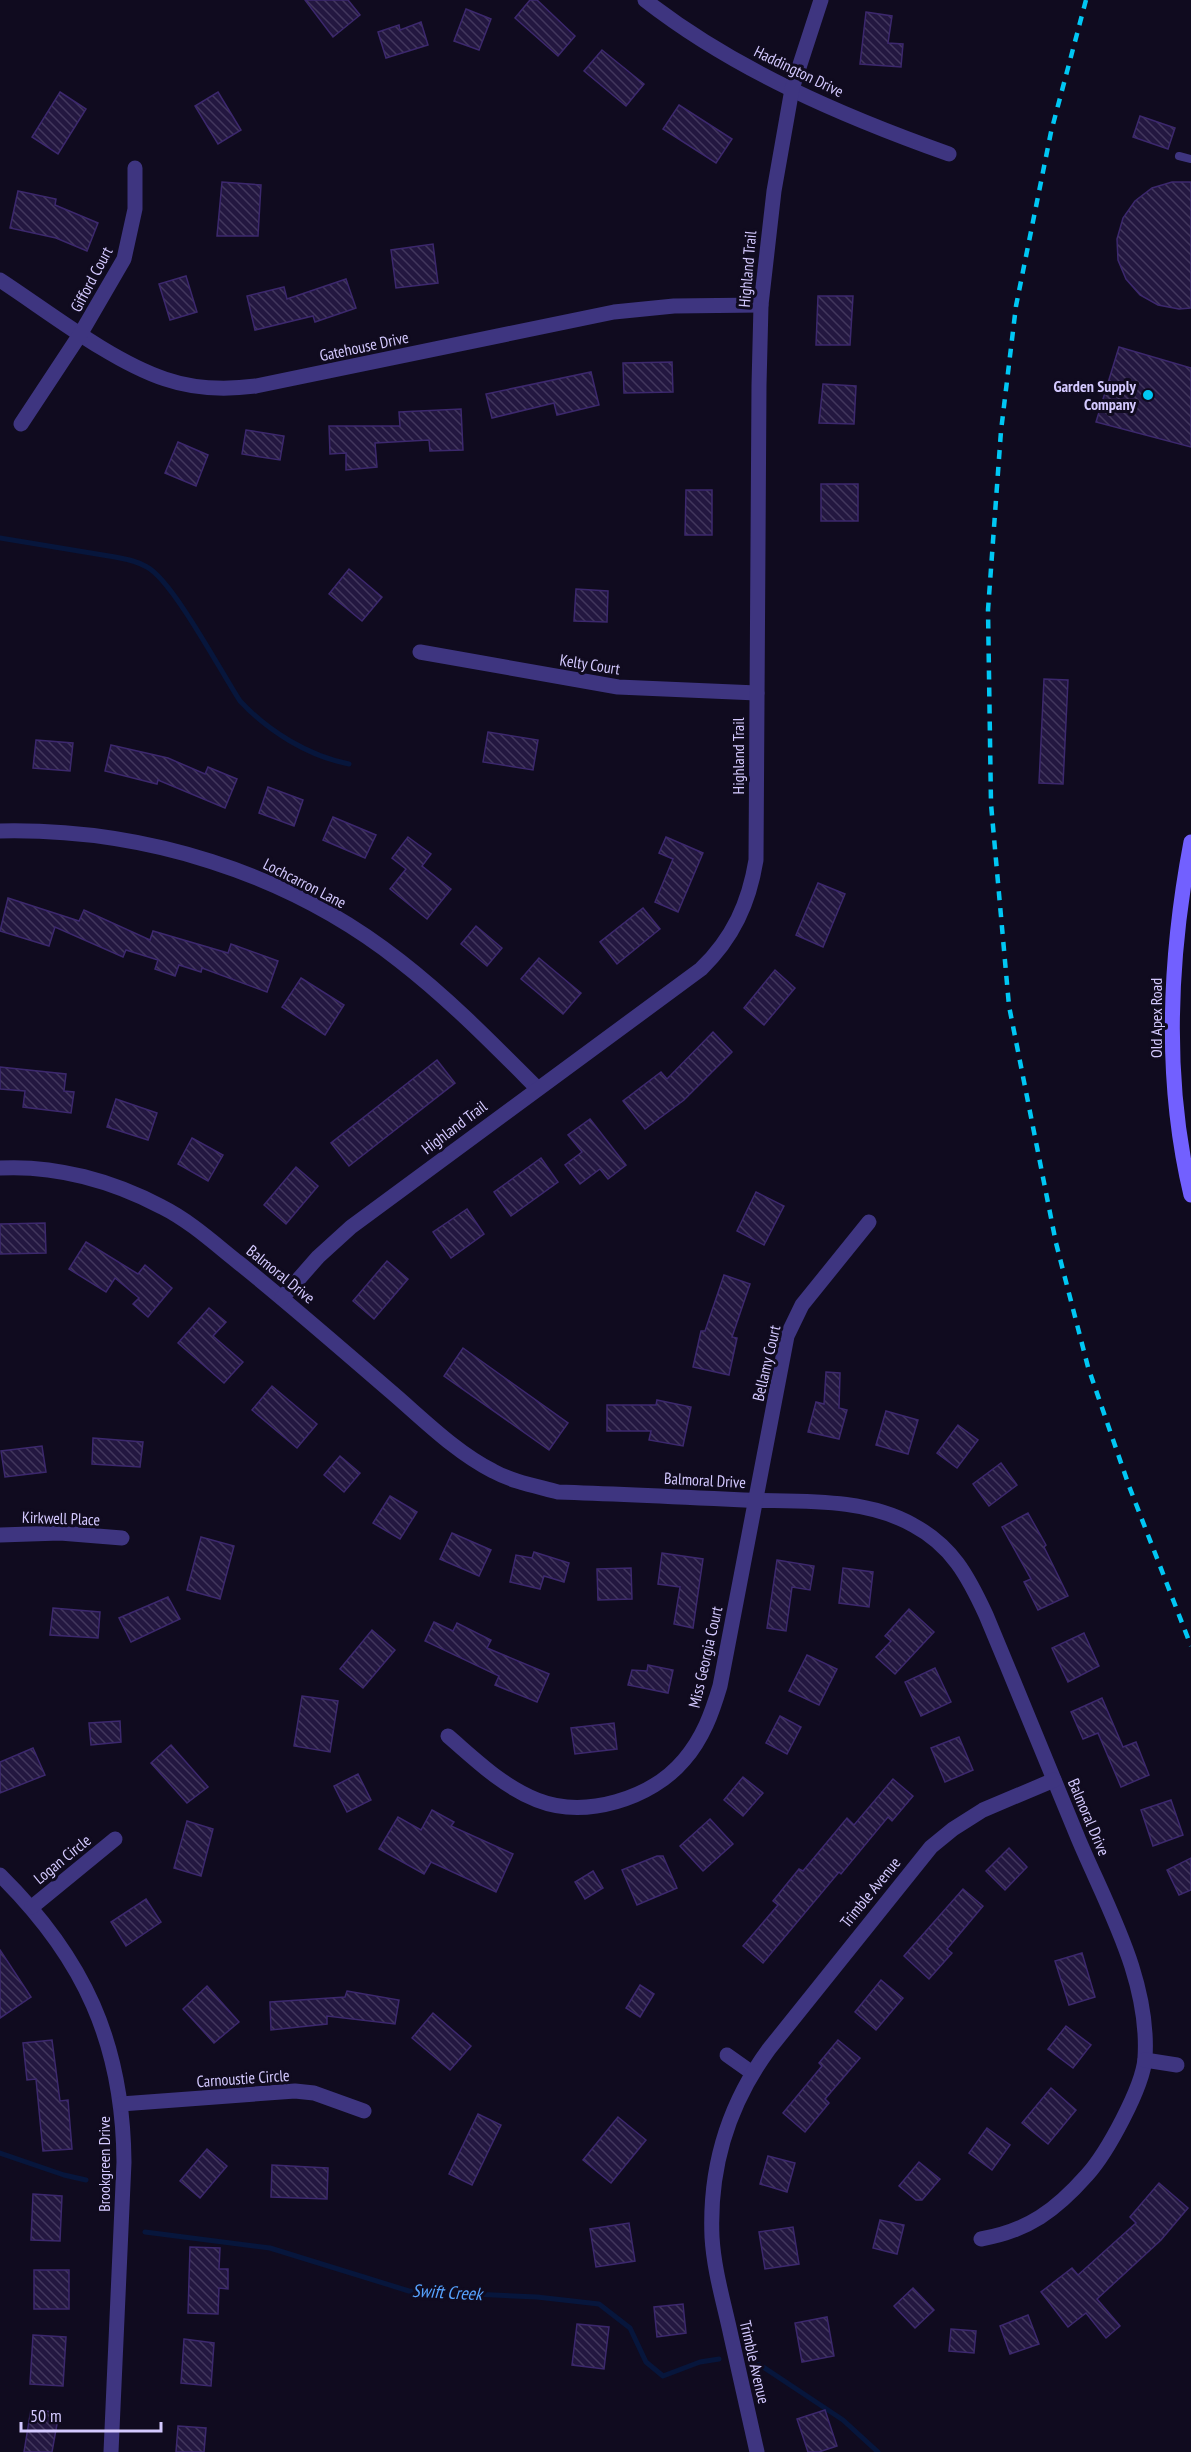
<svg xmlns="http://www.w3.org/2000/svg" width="1191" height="2452" font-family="'PT Sans Narrow',sans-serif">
<defs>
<pattern id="building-back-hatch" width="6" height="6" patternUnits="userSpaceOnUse" patternTransform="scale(1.5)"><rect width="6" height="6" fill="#231740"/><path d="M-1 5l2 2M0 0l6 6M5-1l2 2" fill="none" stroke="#42375d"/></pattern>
</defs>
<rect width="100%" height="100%" fill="#100b1f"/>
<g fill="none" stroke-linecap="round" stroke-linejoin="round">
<g stroke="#07163c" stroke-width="5">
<path d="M 0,538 L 115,557 C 126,559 137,561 147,567 C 173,581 221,672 240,701 C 268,731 308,756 349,764"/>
<path d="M 0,2153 L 64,2175 L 86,2180"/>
<path d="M 145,2232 L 270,2248 L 409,2291 L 537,2297 L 599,2304 L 630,2328 L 646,2362 L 663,2376 L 700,2362 L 719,2359"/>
<path d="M 752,2363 L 760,2365 L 843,2420 L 878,2452"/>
</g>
</g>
<g fill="url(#building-back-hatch)" stroke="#3c286d" stroke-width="1.5">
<path d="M 305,0 L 348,0 L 360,15 L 333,37 Z"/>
<path d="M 530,0 L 537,0 L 575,36 L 558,56 L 515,18 Z"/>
<path d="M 466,9 L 491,19 L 479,50 L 454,41 Z"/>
<path d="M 866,12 L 892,16 L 888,43 L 903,44 L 901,67 L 860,64 Z"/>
<path d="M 421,22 L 428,45 L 386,58 L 378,32 L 399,25 L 400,30 Z"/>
<path d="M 602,50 L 644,84 L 626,106 L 584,71 Z"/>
<path d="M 60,92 L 86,109 L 58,154 L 32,137 Z"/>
<path d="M 218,92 L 241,130 L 218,144 L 195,106 Z"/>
<path d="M 679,105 L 732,139 L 716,163 L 663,129 Z"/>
<path d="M 1140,116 L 1175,128 L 1168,149 L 1133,137 Z"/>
<path d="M 222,182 L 261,185 L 258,236 L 217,236 Z"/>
<path d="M 1172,182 L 1191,182 L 1191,308 L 1179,309 L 1158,305 L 1140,295 L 1126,279 L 1118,260 L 1117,239 L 1123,218 L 1135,201 L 1152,188 Z"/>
<path d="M 18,191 L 56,199 L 55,205 L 98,223 L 87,251 L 56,238 L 10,228 Z"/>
<path d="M 433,244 L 438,283 L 396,288 L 391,250 Z"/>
<path d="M 186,276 L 197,312 L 170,320 L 159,284 Z"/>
<path d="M 346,279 L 356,308 L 315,322 L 313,316 L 255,330 L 247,296 L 284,287 L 287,299 Z"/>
<path d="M 818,296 L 853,296 L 850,345 L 816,345 Z"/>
<path d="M 1119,347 L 1191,368 L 1191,447 L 1096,422 Z"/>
<path d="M 672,362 L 673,392 L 624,393 L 623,363 Z"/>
<path d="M 591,372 L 599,405 L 557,415 L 554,403 L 492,418 L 486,394 Z"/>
<path d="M 823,384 L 856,386 L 854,424 L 819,423 Z"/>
<path d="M 461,409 L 463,450 L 430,451 L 429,440 L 375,443 L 377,467 L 346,470 L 346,453 L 330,454 L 329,426 L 400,426 L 399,412 Z"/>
<path d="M 246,430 L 284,436 L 280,460 L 242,454 Z"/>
<path d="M 178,442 L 208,455 L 196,486 L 165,473 Z"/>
<rect x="821" y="484" width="37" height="37"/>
<path d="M 686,490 L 712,490 L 712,535 L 685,535 Z"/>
<path d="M 349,569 L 382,597 L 362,621 L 329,594 Z"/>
<path d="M 576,589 L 608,591 L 607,622 L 574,621 Z"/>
<path d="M 1044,679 L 1068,680 L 1063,784 L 1039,783 Z"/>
<path d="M 488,732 L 538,740 L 533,770 L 483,762 Z"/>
<path d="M 36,740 L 73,743 L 70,771 L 33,768 Z"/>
<path d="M 111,745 L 168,758 L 205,774 L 208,767 L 237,779 L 225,808 L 158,780 L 157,784 L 105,771 Z"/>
<path d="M 268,787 L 303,800 L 294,826 L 259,813 Z"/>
<path d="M 333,817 L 376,835 L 365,858 L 323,840 Z"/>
<path d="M 408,837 L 431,854 L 422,866 L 451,889 L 427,919 L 390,889 L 406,869 L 392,858 Z"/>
<path d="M 666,837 L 703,853 L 678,912 L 655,902 L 673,859 L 659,853 Z"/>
<path d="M 818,883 L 845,894 L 823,947 L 796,935 Z"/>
<path d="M 8,898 L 79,921 L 84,910 L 150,940 L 153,931 L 228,953 L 231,944 L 278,961 L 267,992 L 202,968 L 201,972 L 179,965 L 175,976 L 155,969 L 158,960 L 126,950 L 123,957 L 55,927 L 49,946 L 0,931 Z"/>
<path d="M 643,908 L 660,929 L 617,964 L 600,942 Z"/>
<path d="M 476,926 L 502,948 L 487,966 L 461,944 Z"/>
<path d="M 539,958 L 581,993 L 563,1014 L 521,979 Z"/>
<path d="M 775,970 L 795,988 L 764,1025 L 744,1008 Z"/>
<path d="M 301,978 L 344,1005 L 325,1035 L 282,1007 Z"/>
<path d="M 713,1032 L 732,1052 L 684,1100 L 645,1129 L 623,1101 L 661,1072 L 667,1079 Z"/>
<path d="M 437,1060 L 455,1083 L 349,1166 L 331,1143 Z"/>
<path d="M 0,1067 L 66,1074 L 64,1091 L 74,1092 L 71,1113 L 23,1107 L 25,1091 L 0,1089 Z"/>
<path d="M 116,1099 L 157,1113 L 148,1140 L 107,1127 Z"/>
<path d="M 590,1119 L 626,1165 L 608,1179 L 600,1169 L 580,1184 L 565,1165 L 582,1152 L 568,1135 Z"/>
<path d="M 192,1138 L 223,1155 L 208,1181 L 178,1164 Z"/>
<path d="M 541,1158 L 558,1182 L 511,1216 L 494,1192 Z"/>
<path d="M 296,1167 L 318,1186 L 286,1224 L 264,1205 Z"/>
<path d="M 756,1192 L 784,1206 L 764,1245 L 737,1231 Z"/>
<path d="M 467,1209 L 484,1234 L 451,1258 L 433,1232 Z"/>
<path d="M 45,1223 L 46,1253 L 0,1254 L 0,1224 Z"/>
<path d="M 86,1242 L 138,1274 L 145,1265 L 172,1288 L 148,1317 L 133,1304 L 139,1298 L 115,1278 L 106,1292 L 69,1269 Z"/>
<path d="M 387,1261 L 408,1279 L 374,1319 L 353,1301 Z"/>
<path d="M 724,1275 L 750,1284 L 732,1337 L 737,1338 L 729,1375 L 693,1367 L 701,1331 L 705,1331 Z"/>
<path d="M 209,1308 L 226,1322 L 213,1336 L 243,1362 L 224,1383 L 178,1343 Z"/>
<path d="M 463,1348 L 568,1423 L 549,1450 L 444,1376 Z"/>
<path d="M 826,1372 L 840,1373 L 839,1408 L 847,1410 L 839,1439 L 808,1432 L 816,1402 L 824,1404 Z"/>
<path d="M 272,1386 L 317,1424 L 297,1448 L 252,1410 Z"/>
<path d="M 657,1400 L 691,1407 L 683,1446 L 649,1440 L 651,1431 L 607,1431 L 607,1405 L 656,1405 Z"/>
<path d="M 886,1411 L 918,1420 L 908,1454 L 876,1445 Z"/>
<path d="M 958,1425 L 978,1440 L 957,1468 L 937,1453 Z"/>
<path d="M 93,1438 L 143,1442 L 140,1467 L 92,1464 Z"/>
<path d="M 42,1446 L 46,1472 L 5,1477 L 1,1451 Z"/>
<path d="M 340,1456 L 360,1473 L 344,1492 L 324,1475 Z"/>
<path d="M 1001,1463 L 1017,1485 L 989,1506 L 973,1484 Z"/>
<path d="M 390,1496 L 417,1512 L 400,1539 L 373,1523 Z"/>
<path d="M 1028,1513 L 1046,1545 L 1044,1547 L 1068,1596 L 1038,1610 L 1024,1582 L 1031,1579 L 1002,1527 Z"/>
<path d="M 452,1533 L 491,1550 L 479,1576 L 440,1559 Z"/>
<path d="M 201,1537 L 234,1546 L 220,1599 L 187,1590 Z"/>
<path d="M 534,1552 L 569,1563 L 564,1582 L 544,1576 L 540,1589 L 510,1582 L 516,1555 L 532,1558 Z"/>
<path d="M 662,1553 L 703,1559 L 693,1628 L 674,1624 L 680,1587 L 658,1584 Z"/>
<path d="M 777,1560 L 814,1566 L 810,1590 L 792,1587 L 786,1631 L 767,1628 Z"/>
<path d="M 631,1568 L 632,1599 L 598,1600 L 597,1569 Z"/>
<path d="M 843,1568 L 873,1572 L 869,1607 L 839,1603 Z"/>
<path d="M 168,1597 L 180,1619 L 131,1642 L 119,1618 Z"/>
<path d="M 53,1608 L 100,1612 L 98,1638 L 50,1635 Z"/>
<path d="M 909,1609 L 934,1632 L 895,1674 L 876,1657 L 891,1641 L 885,1636 Z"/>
<path d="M 434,1622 L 453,1631 L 457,1623 L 491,1640 L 487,1648 L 549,1674 L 537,1702 L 495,1685 L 499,1676 L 425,1641 Z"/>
<path d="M 372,1630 L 395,1650 L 363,1688 L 340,1669 Z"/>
<path d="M 1084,1633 L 1099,1666 L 1068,1682 L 1052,1648 Z"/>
<path d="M 807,1655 L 837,1669 L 819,1705 L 789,1691 Z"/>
<path d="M 648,1665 L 673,1670 L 668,1693 L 628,1685 L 632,1670 L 647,1671 Z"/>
<path d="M 935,1668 L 951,1702 L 921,1716 L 905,1682 Z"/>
<path d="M 302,1696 L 338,1701 L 330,1752 L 294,1746 Z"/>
<path d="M 1102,1698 L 1123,1747 L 1136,1742 L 1149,1775 L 1121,1787 L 1098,1733 L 1083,1739 L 1071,1712 Z"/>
<path d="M 780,1716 L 801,1727 L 787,1754 L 766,1743 Z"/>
<path d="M 120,1721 L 121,1742 L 91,1745 L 89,1723 Z"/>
<path d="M 614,1723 L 617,1749 L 575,1754 L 571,1728 Z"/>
<path d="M 959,1737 L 973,1770 L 945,1782 L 931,1748 Z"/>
<path d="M 171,1745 L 208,1787 L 187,1803 L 151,1763 Z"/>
<path d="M 33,1748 L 45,1775 L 0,1793 L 0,1762 Z"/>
<path d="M 358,1774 L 371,1800 L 347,1812 L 334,1786 Z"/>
<path d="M 743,1777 L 763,1793 L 743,1816 L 724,1800 Z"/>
<path d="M 893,1779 L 913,1796 L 892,1821 L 888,1817 L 841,1874 L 839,1872 L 763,1963 L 743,1946 L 778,1905 L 773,1901 L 799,1869 L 803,1871 L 847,1818 L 854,1825 Z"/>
<path d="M 1171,1800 L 1183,1835 L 1153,1846 L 1141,1810 Z"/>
<path d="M 432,1810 L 454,1822 L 451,1826 L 513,1854 L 496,1892 L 431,1862 L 424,1874 L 379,1849 L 398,1817 L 421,1830 Z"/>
<path d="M 710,1819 L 733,1844 L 703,1871 L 680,1846 Z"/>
<path d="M 187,1821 L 213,1829 L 201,1876 L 174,1868 Z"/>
<path d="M 1009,1848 L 1027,1867 L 1005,1890 L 986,1871 Z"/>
<path d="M 657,1856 L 663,1856 L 677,1888 L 637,1905 L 622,1870 Z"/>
<path d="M 1191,1858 L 1191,1890 L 1179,1895 L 1167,1870 Z"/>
<path d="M 593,1871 L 603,1888 L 585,1899 L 575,1882 Z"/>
<path d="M 963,1889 L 983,1906 L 947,1949 L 952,1953 L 929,1979 L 904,1956 Z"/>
<path d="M 146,1899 L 161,1922 L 126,1946 L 111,1922 Z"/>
<path d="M 0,1950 L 31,1997 L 0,2018 Z"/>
<path d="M 1082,1953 L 1095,1997 L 1069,2005 L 1055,1961 Z"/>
<path d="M 881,1980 L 903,1998 L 876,2030 L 855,2012 Z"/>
<path d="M 640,1985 L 654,1994 L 640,2017 L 626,2008 Z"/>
<path d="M 207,1986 L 239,2022 L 214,2043 L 183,2009 Z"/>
<path d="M 347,1991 L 399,2000 L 395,2024 L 327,2016 L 327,2024 L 271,2030 L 270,2002 L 345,1997 Z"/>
<path d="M 433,2013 L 471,2046 L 450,2070 L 412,2038 Z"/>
<path d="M 1066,2026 L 1091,2045 L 1073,2068 L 1048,2049 Z"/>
<path d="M 52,2040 L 60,2101 L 68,2100 L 72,2149 L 43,2151 L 36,2079 L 27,2080 L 23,2043 Z"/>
<path d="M 838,2040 L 860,2058 L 825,2099 L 829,2103 L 805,2132 L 783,2113 L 822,2066 L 819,2063 Z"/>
<path d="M 1051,2088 L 1076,2110 L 1048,2144 L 1022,2123 Z"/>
<path d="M 478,2114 L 501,2125 L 472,2185 L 449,2174 Z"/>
<path d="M 618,2117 L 646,2140 L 611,2183 L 583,2160 Z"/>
<path d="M 987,2128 L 1010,2145 L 992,2170 L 969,2153 Z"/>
<path d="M 207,2149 L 227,2166 L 200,2198 L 180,2181 Z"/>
<path d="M 768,2156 L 795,2163 L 787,2192 L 760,2184 Z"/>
<path d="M 919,2162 L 940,2179 L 922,2200 L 916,2200 L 899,2186 Z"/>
<path d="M 272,2165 L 328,2168 L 327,2199 L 271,2197 Z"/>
<path d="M 1159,2183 L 1188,2208 L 1161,2240 L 1097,2299 L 1120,2326 L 1106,2338 L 1086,2313 L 1068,2327 L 1041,2292 L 1072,2268 L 1078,2275 L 1136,2223 L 1130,2217 Z"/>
<path d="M 33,2194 L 62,2196 L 60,2241 L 31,2240 Z"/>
<path d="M 880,2220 L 904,2225 L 897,2254 L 873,2248 Z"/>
<path d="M 629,2223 L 635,2261 L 596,2267 L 590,2229 Z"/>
<path d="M 793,2227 L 799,2264 L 765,2269 L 759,2232 Z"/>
<path d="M 190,2247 L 220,2248 L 219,2269 L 228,2269 L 228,2289 L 219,2288 L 218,2314 L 188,2313 Z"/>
<rect x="34" y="2270" width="35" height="39"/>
<path d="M 913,2288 L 934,2310 L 915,2328 L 894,2306 Z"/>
<path d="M 683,2304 L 686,2333 L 657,2337 L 654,2307 Z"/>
<path d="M 1028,2315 L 1039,2344 L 1010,2354 L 1000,2326 Z"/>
<path d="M 827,2317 L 834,2356 L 802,2362 L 795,2323 Z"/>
<path d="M 577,2324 L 609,2327 L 604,2369 L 572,2365 Z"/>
<path d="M 951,2329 L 976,2331 L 974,2353 L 949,2351 Z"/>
<path d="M 33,2335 L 66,2337 L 63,2386 L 30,2384 Z"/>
<path d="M 184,2339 L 214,2343 L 211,2386 L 181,2383 Z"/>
<path d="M 31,2409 L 59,2413 L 52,2452 L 24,2452 Z"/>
<path d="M 825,2410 L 837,2446 L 819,2452 L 808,2452 L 797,2419 Z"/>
<path d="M 178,2426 L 206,2428 L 204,2452 L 176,2452 Z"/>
</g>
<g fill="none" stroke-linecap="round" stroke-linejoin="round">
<path stroke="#3e3580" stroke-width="8" d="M 1179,156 L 1191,159"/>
<g stroke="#3e3580" stroke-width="15">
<path d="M 645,0 C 735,70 842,116 949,154"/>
<path d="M 0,280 C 49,312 111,361 165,379 C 194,389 225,390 256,386 L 614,312 L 674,306 L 761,305"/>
<path d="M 21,424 L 81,333 L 124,259 L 135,209 L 135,168"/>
<path d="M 420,652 L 618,687 L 757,693"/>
<path d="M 0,831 C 143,828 287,872 400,961 C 449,999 493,1044 537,1088"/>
<path d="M 0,1168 C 56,1165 113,1181 162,1207 C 190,1221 215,1244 239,1263 C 290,1304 339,1347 389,1390 C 422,1418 454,1451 493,1471 C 513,1482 536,1486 558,1492 C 620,1494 682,1497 744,1500 C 799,1502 864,1497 913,1525 C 952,1546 968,1576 986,1615 C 1017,1689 1047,1763 1078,1838 C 1107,1907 1150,1980 1145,2058 C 1143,2087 1107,2153 1087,2175 C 1056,2210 1028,2231 981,2239"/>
<path d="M 282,1298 L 318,1257 L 351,1227 L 701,969 C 733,938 749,903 756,860 L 759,385 L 761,305 L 774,191 L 792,89 L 821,0"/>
<path d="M 0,1535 L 60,1533 L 122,1538"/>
<path d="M 448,1736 C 476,1760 502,1786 537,1800 C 585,1819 651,1799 684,1760 C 703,1738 712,1713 720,1686 L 787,1336 L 802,1305 L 869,1222"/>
<path d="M 0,1875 C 84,1958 123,2043 124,2162 L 111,2452"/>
<path d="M 32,1907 L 115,1839"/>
<path d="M 727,2055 L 751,2072"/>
<path d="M 1145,2060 L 1177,2065"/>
<path d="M 121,2104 L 295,2091 L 314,2093 L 364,2111"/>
<path d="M 757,2452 C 748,2413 740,2375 731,2336 C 724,2303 714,2271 712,2237 C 709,2167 728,2105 769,2049 L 931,1847 L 953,1829 L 983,1810 L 1054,1780"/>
</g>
<path stroke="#7260ff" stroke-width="15" d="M 1191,842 C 1169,958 1163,1078 1191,1195"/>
<path stroke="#00c7f4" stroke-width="4.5" stroke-dasharray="9 8" stroke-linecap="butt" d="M 1086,0 L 1051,132 L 1016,306 L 1001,431 L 988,610 L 991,804 L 1009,1006 L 1056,1243 L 1088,1367 L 1129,1486 L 1191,1646"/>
</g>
<circle fill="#00c7f4" stroke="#100b1f" stroke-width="2" cx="1148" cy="395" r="6"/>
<g text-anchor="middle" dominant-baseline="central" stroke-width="6" stroke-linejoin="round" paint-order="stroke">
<g font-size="16" fill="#d4c9ff" stroke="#100b1f">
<text transform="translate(799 71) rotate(26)">Haddington Drive</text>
<text transform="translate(747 269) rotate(-85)">Highland Trail</text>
<text transform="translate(91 279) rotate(-62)">Gifford Court</text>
<text transform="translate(364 346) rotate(-12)">Gatehouse Drive</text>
<text transform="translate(590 664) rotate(9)">Kelty Court</text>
<text transform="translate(738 756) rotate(-90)">Highland Trail</text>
<text transform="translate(305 883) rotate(27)">Lochcarron Lane</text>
<text transform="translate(1156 1018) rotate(-90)">Old Apex Road</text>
<text transform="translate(454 1127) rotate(-37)">Highland Trail</text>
<text transform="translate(281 1274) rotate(39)">Balmoral Drive</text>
<text transform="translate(766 1363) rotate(-77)">Bellamy Court</text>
<text transform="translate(705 1480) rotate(3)">Balmoral Drive</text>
<text transform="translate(61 1518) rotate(2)">Kirkwell Place</text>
<text transform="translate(705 1657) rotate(-77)">Miss Georgia Court</text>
<text transform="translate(1089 1817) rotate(67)">Balmoral Drive</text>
<text transform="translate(62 1859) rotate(-39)">Logan Circle</text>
<text transform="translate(870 1892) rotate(-51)">Trimble Avenue</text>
<text transform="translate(243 2078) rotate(-4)">Carnoustie Circle</text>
<text transform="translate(104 2164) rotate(-90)">Brookgreen Drive</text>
<text transform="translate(755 2362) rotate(77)">Trimble Avenue</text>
</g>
<g font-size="16" font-weight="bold" fill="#d4c9ff" stroke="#100b1f" text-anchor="end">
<text x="1136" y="386">Garden Supply<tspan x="1136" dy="18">Company</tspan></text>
</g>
<g font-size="18" font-style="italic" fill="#57a3ff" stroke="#100b1f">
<text transform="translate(447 2292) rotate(3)">Swift Creek</text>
</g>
</g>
<path d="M21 2422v9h140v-9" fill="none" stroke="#d4c9ff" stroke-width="3"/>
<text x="30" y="2422" font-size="18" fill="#d4c9ff" stroke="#100b1f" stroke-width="4.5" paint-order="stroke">50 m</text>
</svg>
